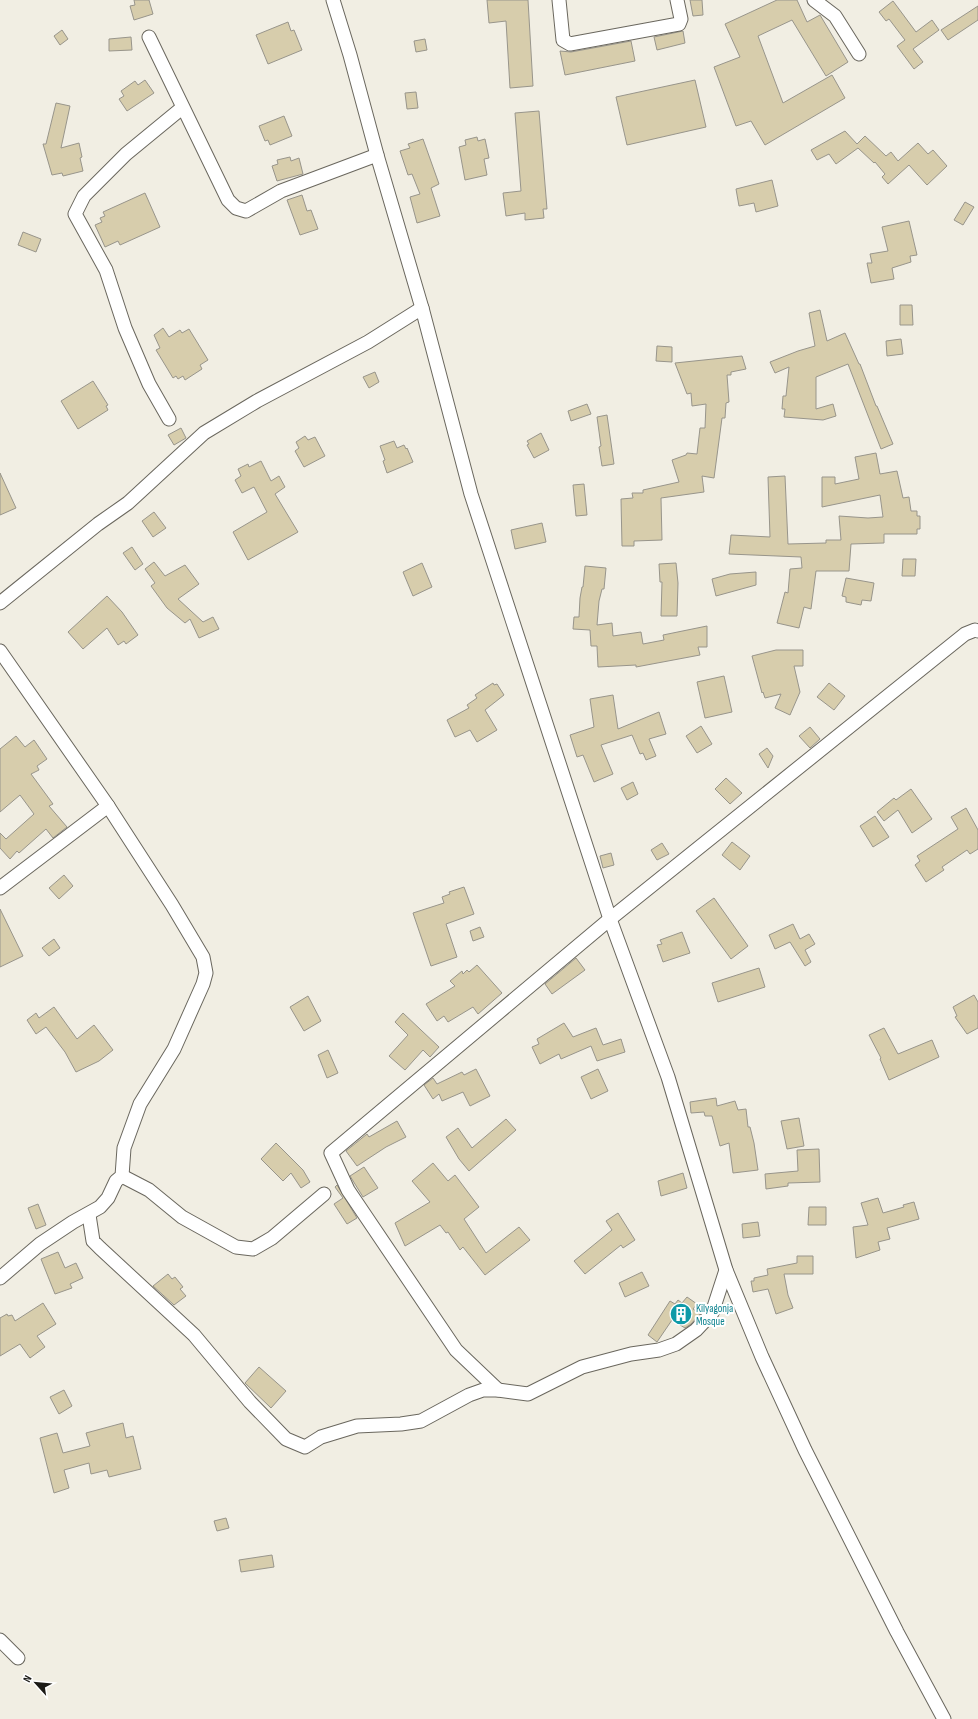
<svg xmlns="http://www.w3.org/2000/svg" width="978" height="1719" font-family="'Sofia Sans Condensed',sans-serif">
<rect width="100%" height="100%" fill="#f1eee3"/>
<g fill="#d7cdac" stroke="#98958b">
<path d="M 134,0 L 149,0 L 153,14 L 134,20 L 130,6 L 135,5 Z"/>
<path d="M 487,0 L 528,0 L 533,86 L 510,88 L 506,21 L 489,23 Z"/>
<path d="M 690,0 L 702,0 L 703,15 L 693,16 Z"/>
<path d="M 777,0 L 797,0 L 807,22 L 820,15 L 848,62 L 826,76 L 792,20 L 758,36 L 783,103 L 832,75 L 845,98 L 765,145 L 751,121 L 736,126 L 714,67 L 740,57 L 725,24 Z"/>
<path d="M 893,1 L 916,32 L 932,20 L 939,30 L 913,49 L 923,62 L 914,69 L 897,46 L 905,40 L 889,19 L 886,21 L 879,12 Z"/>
<path d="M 978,6 L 978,20 L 948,40 L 941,30 Z"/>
<path d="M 288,22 L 291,31 L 294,30 L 302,50 L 268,64 L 256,35 Z"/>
<path d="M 62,30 L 68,39 L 60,45 L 54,36 Z"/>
<path d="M 683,31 L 685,43 L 657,50 L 654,37 Z"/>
<path d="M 131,37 L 132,50 L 109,51 L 109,39 Z"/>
<path d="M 425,39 L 427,50 L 416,52 L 414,41 Z"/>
<path d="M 631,41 L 635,61 L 565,75 L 560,51 L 571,52 Z"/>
<path d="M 145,80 L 154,93 L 127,111 L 119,99 L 124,96 L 121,91 L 135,81 L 138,85 Z"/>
<path d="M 695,80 L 706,127 L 627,145 L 616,97 Z"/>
<path d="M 416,92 L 418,108 L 407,109 L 405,93 Z"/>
<path d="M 56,103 L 70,106 L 61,148 L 79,143 L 82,157 L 80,158 L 83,171 L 63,176 L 62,173 L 52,175 L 43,144 L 46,144 Z"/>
<path d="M 539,111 L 547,209 L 543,209 L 544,218 L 525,220 L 525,213 L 506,216 L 503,193 L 521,191 L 515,113 Z"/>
<path d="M 284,116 L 292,136 L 270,145 L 268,140 L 265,141 L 259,126 Z"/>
<path d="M 845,131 L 857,144 L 865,136 L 886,156 L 891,152 L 898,161 L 918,143 L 928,154 L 933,150 L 947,166 L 927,185 L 909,165 L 888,184 L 882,177 L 885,174 L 875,162 L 874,163 L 858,148 L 836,164 L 829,154 L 817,160 L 811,150 Z"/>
<path d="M 477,137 L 478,141 L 485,139 L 489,158 L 484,159 L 487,175 L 465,180 L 459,147 L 466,145 L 465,140 Z"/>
<path d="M 423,139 L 439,184 L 431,188 L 440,216 L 417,223 L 410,197 L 420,194 L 412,174 L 408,175 L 400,151 L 410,148 L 408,144 Z"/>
<path d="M 290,157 L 291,161 L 299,158 L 303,174 L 277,181 L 272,166 L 278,164 L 277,160 Z"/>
<path d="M 772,180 L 778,206 L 756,212 L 754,203 L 739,206 L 736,189 Z"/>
<path d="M 145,193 L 160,227 L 120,245 L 118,241 L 105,247 L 95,225 L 102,222 L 100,218 L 105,216 L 103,212 Z"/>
<path d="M 302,195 L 307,211 L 311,210 L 318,229 L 300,235 L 287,200 Z"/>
<path d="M 965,202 L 974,207 L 963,225 L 954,220 Z"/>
<path d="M 909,221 L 917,255 L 910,256 L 911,262 L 892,268 L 894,279 L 871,283 L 867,263 L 872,263 L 870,254 L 888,251 L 882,227 Z"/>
<path d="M 23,232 L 41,239 L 36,252 L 18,245 Z"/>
<path d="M 900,305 L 912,305 L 913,325 L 900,325 Z"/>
<path d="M 820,310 L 827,341 L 845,333 L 859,364 L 860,364 L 876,406 L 877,406 L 893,444 L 881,449 L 848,364 L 816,377 L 816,409 L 833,404 L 836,416 L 823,420 L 784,417 L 785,409 L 782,409 L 783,396 L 786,396 L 789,367 L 775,373 L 770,362 L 798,351 L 815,346 L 809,313 Z"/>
<path d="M 163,328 L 169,337 L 180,330 L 182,333 L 189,329 L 208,360 L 200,365 L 202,369 L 185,380 L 183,376 L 178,379 L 176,376 L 173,378 L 156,350 L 160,348 L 154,335 Z"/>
<path d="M 901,339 L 903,354 L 887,356 L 886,341 Z"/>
<path d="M 657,346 L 672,347 L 672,362 L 656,361 Z"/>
<path d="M 742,356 L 746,369 L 731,372 L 731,375 L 727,375 L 729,402 L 726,403 L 725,418 L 722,418 L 714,478 L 702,476 L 704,492 L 661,498 L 662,540 L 634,541 L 634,546 L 622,546 L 621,499 L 633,498 L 632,493 L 643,493 L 643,490 L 679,482 L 672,460 L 686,455 L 687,453 L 697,454 L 700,428 L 705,428 L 706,404 L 692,406 L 691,393 L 687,394 L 675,363 Z"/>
<path d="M 375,372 L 379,382 L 369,388 L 363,377 Z"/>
<path d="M 93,381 L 108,405 L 106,406 L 108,410 L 78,429 L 61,401 Z"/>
<path d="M 587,404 L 591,414 L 571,421 L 568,411 Z"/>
<path d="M 607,415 L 614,464 L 602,466 L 599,447 L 601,446 L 597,417 Z"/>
<path d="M 181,428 L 186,438 L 174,445 L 168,435 Z"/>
<path d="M 541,433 L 549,450 L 534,458 L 527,445 L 529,444 L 527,441 Z"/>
<path d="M 305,436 L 308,440 L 315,437 L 325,456 L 304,467 L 295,451 L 299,448 L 296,442 Z"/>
<path d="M 394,441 L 397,448 L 404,445 L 406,449 L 407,448 L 413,462 L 387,473 L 383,461 L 385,460 L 380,446 Z"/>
<path d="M 876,453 L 880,474 L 897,471 L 903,498 L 909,497 L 911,511 L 917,511 L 917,516 L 920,516 L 920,529 L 917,529 L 917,534 L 884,534 L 884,543 L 851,544 L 849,571 L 816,571 L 811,609 L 804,607 L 799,628 L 777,623 L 785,592 L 788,593 L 790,569 L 802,568 L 801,557 L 729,554 L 731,535 L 770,537 L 768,477 L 785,476 L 788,544 L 826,543 L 826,540 L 841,540 L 839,516 L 868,518 L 883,517 L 880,495 L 822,507 L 822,477 L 835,477 L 835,484 L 859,479 L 855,457 Z"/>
<path d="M 261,461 L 271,481 L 279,476 L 285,487 L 275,494 L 298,532 L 248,560 L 233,532 L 267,512 L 254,487 L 242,493 L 235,480 L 241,476 L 238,469 L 248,464 L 249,467 Z"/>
<path d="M 0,473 L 16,508 L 0,515 Z"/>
<path d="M 584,484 L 587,515 L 576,516 L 573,485 Z"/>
<path d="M 154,512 L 166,528 L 153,537 L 142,521 Z"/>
<path d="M 542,523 L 546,542 L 515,549 L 511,530 Z"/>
<path d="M 132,547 L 143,564 L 135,570 L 123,553 Z"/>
<path d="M 903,559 L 916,559 L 915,576 L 902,576 Z"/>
<path d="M 154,562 L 165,576 L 185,565 L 199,584 L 178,599 L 203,622 L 213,617 L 219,629 L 199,638 L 190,619 L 185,623 L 167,608 L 151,586 L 155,583 L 145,569 Z"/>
<path d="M 422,563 L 432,587 L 413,596 L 403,572 Z"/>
<path d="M 676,563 L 678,583 L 677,616 L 661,616 L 662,582 L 660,582 L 659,564 Z"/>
<path d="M 585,566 L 606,568 L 604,589 L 602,589 L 599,601 L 597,625 L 612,623 L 613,636 L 641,632 L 643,644 L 664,640 L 663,635 L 707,626 L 707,647 L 698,647 L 700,655 L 636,667 L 636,665 L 598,667 L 597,646 L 591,646 L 590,630 L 573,629 L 574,617 L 579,617 L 580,598 L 582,587 L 583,587 Z"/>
<path d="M 756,572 L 756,585 L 716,596 L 712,579 L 730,574 Z"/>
<path d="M 846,578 L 874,583 L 871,601 L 862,600 L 861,605 L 846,602 L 846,597 L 842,596 Z"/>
<path d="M 107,596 L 122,612 L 138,635 L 126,644 L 124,641 L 118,645 L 107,628 L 83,649 L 68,632 Z"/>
<path d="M 776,650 L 803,650 L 803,666 L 794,666 L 800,692 L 790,715 L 775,708 L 781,694 L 765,698 L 763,692 L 762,693 L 752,656 Z"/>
<path d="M 724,676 L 732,712 L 705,718 L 697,682 Z"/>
<path d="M 493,683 L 494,685 L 497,684 L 504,695 L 485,710 L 497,730 L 477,742 L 470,730 L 455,737 L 447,720 L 469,708 L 467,705 L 477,698 L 475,695 Z"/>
<path d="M 829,683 L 845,696 L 834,710 L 817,697 Z"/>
<path d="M 613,695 L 618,729 L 659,712 L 666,734 L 649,739 L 656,756 L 646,760 L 643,753 L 640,754 L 632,735 L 601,745 L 613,774 L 594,782 L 583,755 L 577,757 L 570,735 L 594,727 L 590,699 Z"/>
<path d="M 701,726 L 712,744 L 697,753 L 686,736 Z"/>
<path d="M 810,727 L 820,739 L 810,748 L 799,736 Z"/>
<path d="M 16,736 L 25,747 L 34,740 L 47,759 L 37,766 L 39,770 L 31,774 L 53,804 L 49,806 L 67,827 L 53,838 L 46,829 L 19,853 L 17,851 L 10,859 L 0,848 L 0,833 L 6,839 L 34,814 L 20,795 L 0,812 L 0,749 Z"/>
<path d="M 767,748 L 773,756 L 768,768 L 759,754 Z"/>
<path d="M 726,778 L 742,793 L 730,804 L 715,789 Z"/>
<path d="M 633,782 L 638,794 L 627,800 L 621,788 Z"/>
<path d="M 911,789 L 932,819 L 912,833 L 898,810 L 884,821 L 877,812 L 894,798 L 896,800 Z"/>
<path d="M 966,808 L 978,830 L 978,849 L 970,854 L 967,850 L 942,867 L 944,870 L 926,882 L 915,865 L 920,861 L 917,856 L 958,829 L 951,817 Z"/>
<path d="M 875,816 L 889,837 L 873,847 L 860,826 Z"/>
<path d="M 732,842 L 750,856 L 740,870 L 722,855 Z"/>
<path d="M 662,843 L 669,854 L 657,860 L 651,850 Z"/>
<path d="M 611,853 L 614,865 L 603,868 L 600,856 Z"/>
<path d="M 64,875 L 73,886 L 59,899 L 49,888 Z"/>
<path d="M 464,887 L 474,914 L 446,924 L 457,957 L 431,966 L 413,913 L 444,903 L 442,897 L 450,894 L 449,892 Z"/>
<path d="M 714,898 L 748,946 L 731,959 L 696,911 Z"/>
<path d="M 0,909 L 23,956 L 0,967 Z"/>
<path d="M 793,924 L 800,939 L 809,934 L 815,944 L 805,950 L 811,962 L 805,966 L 790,942 L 775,949 L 769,935 Z"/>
<path d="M 480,927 L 484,937 L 473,941 L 470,931 Z"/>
<path d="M 682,932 L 690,953 L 663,962 L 657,945 L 662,944 L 660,940 Z"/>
<path d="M 54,939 L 60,948 L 49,956 L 42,948 Z"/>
<path d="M 576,958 L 585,970 L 552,994 L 545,984 Z"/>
<path d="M 477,965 L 502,993 L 478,1014 L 473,1007 L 448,1022 L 444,1016 L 437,1021 L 426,1004 L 455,986 L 450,981 L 462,971 L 463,974 L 467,970 L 469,972 Z"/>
<path d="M 759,968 L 765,987 L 718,1002 L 712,983 Z"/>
<path d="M 974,995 L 978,1002 L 978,1028 L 967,1034 L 955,1017 L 957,1016 L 953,1007 Z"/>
<path d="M 308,996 L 321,1021 L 304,1031 L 290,1007 Z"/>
<path d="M 54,1007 L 77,1039 L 94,1025 L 113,1050 L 99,1061 L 76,1072 L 65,1052 L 46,1027 L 36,1034 L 27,1020 L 36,1013 L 39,1018 Z"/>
<path d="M 403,1013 L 439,1047 L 430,1057 L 423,1050 L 405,1070 L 389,1056 L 408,1035 L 395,1022 Z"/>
<path d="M 564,1023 L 573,1037 L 596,1028 L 603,1045 L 621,1039 L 625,1052 L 597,1061 L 591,1046 L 561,1059 L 559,1054 L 540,1064 L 532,1047 L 539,1044 L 537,1039 Z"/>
<path d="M 884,1028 L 898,1054 L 932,1040 L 939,1057 L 889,1080 L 880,1059 L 881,1058 L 869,1035 Z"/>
<path d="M 328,1050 L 338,1073 L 327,1078 L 318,1055 Z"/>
<path d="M 476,1069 L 490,1096 L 470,1106 L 463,1092 L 442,1101 L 439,1094 L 433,1099 L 424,1085 L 433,1078 L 437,1084 L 462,1072 L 464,1075 Z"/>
<path d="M 598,1069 L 608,1091 L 591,1099 L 581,1077 Z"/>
<path d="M 716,1098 L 717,1106 L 735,1101 L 738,1110 L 746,1109 L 748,1127 L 750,1127 L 754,1143 L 758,1170 L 733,1173 L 729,1143 L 720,1146 L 712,1116 L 705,1116 L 704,1112 L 691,1113 L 690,1102 Z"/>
<path d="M 799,1118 L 804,1146 L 787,1149 L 781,1121 Z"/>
<path d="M 506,1119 L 516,1130 L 469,1171 L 459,1159 L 446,1137 L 458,1128 L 472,1148 Z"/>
<path d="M 397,1121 L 406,1137 L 386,1147 L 357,1166 L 346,1151 L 367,1134 L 369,1137 Z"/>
<path d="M 276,1143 L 303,1170 L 310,1182 L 301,1188 L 291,1173 L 283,1181 L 261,1159 Z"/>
<path d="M 819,1149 L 820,1182 L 788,1183 L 788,1186 L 766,1189 L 765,1174 L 798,1171 L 797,1150 Z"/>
<path d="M 433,1163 L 448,1181 L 455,1175 L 479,1207 L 464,1219 L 486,1253 L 519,1227 L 530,1240 L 485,1275 L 463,1247 L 460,1250 L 448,1232 L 446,1233 L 440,1225 L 405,1246 L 395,1223 L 430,1202 L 412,1181 Z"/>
<path d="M 364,1167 L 378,1188 L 363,1197 L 350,1176 Z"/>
<path d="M 683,1173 L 687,1188 L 661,1196 L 658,1181 Z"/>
<path d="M 337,1185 L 357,1218 L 347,1224 L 334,1204 L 343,1198 L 335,1187 Z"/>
<path d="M 878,1198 L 883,1213 L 904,1207 L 903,1205 L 914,1202 L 919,1219 L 887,1228 L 890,1239 L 878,1242 L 880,1250 L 856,1258 L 853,1227 L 868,1225 L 861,1203 Z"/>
<path d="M 38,1204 L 46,1225 L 36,1229 L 28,1208 Z"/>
<path d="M 809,1207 L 826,1207 L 826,1225 L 808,1225 Z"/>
<path d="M 618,1213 L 635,1240 L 623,1248 L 621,1245 L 585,1274 L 574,1261 L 612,1230 L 606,1221 Z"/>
<path d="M 758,1222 L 760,1236 L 743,1238 L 742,1224 Z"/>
<path d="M 58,1252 L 65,1268 L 76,1263 L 83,1278 L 70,1284 L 72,1288 L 55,1294 L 41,1259 Z"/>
<path d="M 797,1256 L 813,1256 L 813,1274 L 784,1274 L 788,1295 L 793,1308 L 776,1314 L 768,1289 L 753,1292 L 751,1281 L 754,1281 L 754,1278 L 768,1275 L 767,1269 L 797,1263 Z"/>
<path d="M 642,1272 L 649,1286 L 625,1297 L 619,1283 Z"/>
<path d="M 168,1274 L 172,1279 L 175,1277 L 183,1287 L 180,1289 L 186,1296 L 174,1305 L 153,1286 Z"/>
<path d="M 687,1297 L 697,1304 L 693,1309 L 700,1314 L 691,1324 L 685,1328 L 672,1320 L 657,1342 L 648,1335 L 670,1301 L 675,1304 L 678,1300 L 682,1303 Z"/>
<path d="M 43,1303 L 56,1324 L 37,1336 L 45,1347 L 30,1358 L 20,1344 L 0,1356 L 0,1318 L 7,1314 L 8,1316 L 12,1315 L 15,1321 Z"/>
<path d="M 259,1367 L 286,1391 L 271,1408 L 245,1383 Z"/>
<path d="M 64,1390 L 72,1406 L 59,1414 L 50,1397 Z"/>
<path d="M 123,1423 L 126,1438 L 133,1436 L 141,1469 L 109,1477 L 107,1470 L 91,1474 L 89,1463 L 64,1470 L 69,1488 L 54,1493 L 40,1438 L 57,1433 L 63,1453 L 90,1446 L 86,1433 Z"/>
<path d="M 226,1518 L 229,1528 L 217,1531 L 214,1521 Z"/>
<path d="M 272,1555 L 274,1567 L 241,1572 L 239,1560 Z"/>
</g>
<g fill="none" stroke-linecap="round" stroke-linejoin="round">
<g stroke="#6a675e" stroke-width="15">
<g id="minor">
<path d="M 333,0 L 350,55 L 377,155 L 422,308 L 471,494 L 610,919 L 668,1077 L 726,1270 L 762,1357 L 805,1450 L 897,1632 L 944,1719"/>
<path d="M 559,0 L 563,40 L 570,44 L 679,24 L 681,19 L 677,0"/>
<path d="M 814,0 L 835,16 L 859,54"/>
<path d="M 149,37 L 228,200 L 236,208 L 246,211 L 281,191 L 377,155"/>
<path d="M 169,419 L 149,384 L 125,328 L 106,270 L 75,214 L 84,196 L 126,154 L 182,108"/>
<path d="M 0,603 L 98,524 L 128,503 L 204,433 L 257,401 L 368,342 L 422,308"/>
<path d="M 0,651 L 108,806 L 172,905 L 203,957 L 206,973 L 203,984 L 174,1049 L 140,1104 L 124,1148 L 122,1176 L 116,1181 L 108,1198 L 100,1207 L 73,1222 L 40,1244 L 0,1278"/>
<path d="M 0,888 L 108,806"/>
<path d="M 122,1176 L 149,1190 L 182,1217 L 236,1247 L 253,1249 L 272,1238 L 324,1194"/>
<path d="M 89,1215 L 93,1241 L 100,1248 L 194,1335 L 250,1402 L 286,1439 L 305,1447 L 321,1437 L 357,1426 L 401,1424 L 421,1421 L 469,1395 L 483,1390 L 498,1390 L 528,1394 L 582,1367 L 631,1354 L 659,1350 L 676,1344 L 696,1330 L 712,1313 L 726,1270"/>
<path d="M 498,1390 L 456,1350 L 348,1190 L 331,1153 L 610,919 L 965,634 L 975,630 L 978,631"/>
<path d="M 0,1640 L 18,1658"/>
</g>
</g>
<use href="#minor" stroke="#fff" stroke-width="13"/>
</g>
<defs>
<g id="building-disc" transform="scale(1.15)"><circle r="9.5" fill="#0f9aa8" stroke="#fff"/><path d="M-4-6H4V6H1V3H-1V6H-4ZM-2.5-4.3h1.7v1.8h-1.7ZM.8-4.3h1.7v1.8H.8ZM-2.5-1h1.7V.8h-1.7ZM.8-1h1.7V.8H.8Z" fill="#fff"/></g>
</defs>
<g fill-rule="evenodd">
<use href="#building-disc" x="681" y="1314"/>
</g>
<g text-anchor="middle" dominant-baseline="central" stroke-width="4" stroke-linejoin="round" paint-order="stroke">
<g font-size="11" fill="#0d838f" stroke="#fff" text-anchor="start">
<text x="696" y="1308">Kilyagonja<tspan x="696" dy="13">Mosque</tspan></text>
</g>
</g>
<g transform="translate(36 1683) rotate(297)" stroke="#ffffff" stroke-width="3" paint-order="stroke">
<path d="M0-3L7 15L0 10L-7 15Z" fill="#1b1a16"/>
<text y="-6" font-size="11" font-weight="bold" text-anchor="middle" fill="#1b1a16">N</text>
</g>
</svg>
